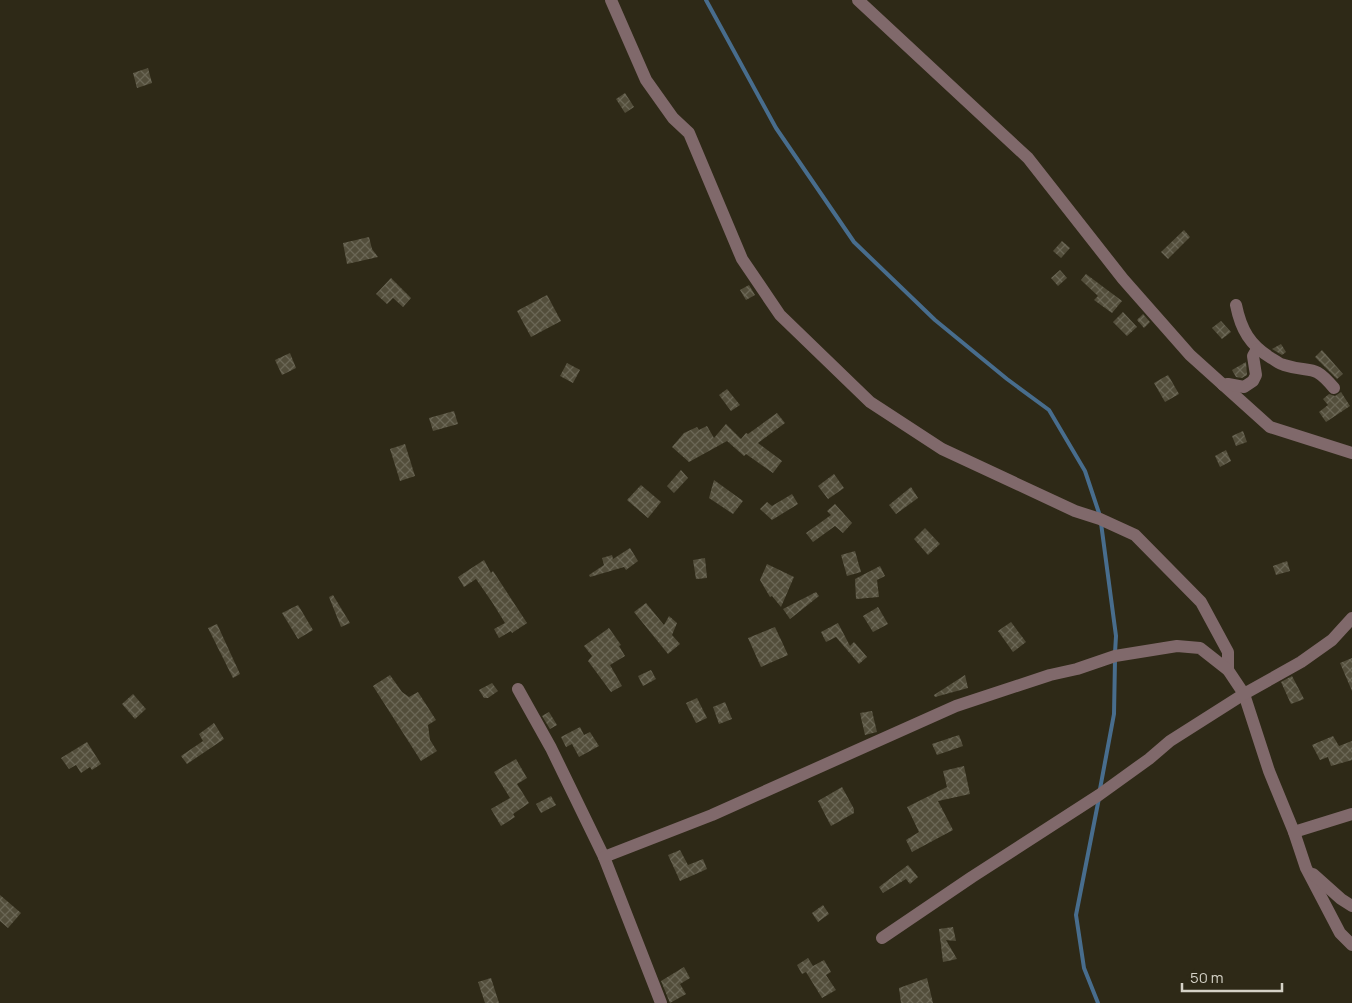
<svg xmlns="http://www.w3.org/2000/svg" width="1352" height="1003" font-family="Manrope,sans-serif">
<defs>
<pattern id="building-cross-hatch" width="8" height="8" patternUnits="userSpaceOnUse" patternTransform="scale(1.25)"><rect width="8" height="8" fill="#534e3b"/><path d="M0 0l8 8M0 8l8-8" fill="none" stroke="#6b6756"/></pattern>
</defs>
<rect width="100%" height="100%" fill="#2e2917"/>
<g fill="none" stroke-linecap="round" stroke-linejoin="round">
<g stroke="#486d8d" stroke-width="4">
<path d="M 706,0 L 776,128 L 854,242 L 935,320 L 1007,379 L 1049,410 L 1085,471 L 1100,516"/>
<path d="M 1101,523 L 1116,636 L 1115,653"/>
<path d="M 1100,789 L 1114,714 L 1115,660"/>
<path d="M 1098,1003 L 1084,968 L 1076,915 L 1099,798"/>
</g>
</g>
<g fill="url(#building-cross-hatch)">
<path d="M 148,68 L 152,83 L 137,88 L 133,73 Z"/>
<path d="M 625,93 L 634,107 L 625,113 L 616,99 Z"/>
<path d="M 1184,230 L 1190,237 L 1168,259 L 1161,252 Z"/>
<path d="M 369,237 L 372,249 L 378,257 L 347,264 L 343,243 Z"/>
<path d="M 1062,241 L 1070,248 L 1061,258 L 1053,251 Z"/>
<path d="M 1060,270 L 1067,278 L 1058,286 L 1051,278 Z"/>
<path d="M 1086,274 L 1122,301 L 1112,313 L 1094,300 L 1098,296 L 1081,280 Z"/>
<path d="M 391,278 L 411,298 L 403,307 L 393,298 L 387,304 L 376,294 Z"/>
<path d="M 749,285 L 755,295 L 746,300 L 740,290 Z"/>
<path d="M 547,295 L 561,321 L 531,337 L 517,311 Z"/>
<path d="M 1123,312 L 1137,327 L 1127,336 L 1113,322 Z"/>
<path d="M 1143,314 L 1150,322 L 1144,328 L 1137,320 Z"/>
<path d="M 1221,321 L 1231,332 L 1222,339 L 1212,328 Z"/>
<path d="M 1281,344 L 1286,352 L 1282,355 L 1272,349 Z"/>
<path d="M 1322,350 L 1343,374 L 1337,379 L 1315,357 Z"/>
<path d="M 290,353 L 296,368 L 282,375 L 275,360 Z"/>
<path d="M 1246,362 L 1247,375 L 1242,378 L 1236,377 L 1232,370 Z"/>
<path d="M 567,363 L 580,370 L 573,383 L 560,376 Z"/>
<path d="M 1168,375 L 1179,394 L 1165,402 L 1154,383 Z"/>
<path d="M 727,389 L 740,405 L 731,411 L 719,395 Z"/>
<path d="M 1341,392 L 1350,406 L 1326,422 L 1319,412 L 1328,405 L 1323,399 L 1329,394 L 1335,396 Z"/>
<path d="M 454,411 L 458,424 L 433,431 L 429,418 Z"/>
<path d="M 777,413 L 785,423 L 758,443 L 782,461 L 773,473 L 746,454 L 744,456 L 727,441 L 689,462 L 672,447 L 684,433 L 697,427 L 699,430 L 707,426 L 714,438 L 726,424 L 741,439 L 746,433 L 748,434 Z"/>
<path d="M 1243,431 L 1247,442 L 1236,446 L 1232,436 Z"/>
<path d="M 405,444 L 415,476 L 400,481 L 390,449 Z"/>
<path d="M 1226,450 L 1231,461 L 1220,467 L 1215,456 Z"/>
<path d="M 681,470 L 688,478 L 674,493 L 667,486 Z"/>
<path d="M 834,474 L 844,488 L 828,499 L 818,486 Z"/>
<path d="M 714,480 L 743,501 L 733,514 L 709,498 Z"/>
<path d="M 641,485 L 661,502 L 648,518 L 627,500 Z"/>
<path d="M 911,487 L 918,498 L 896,514 L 889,505 Z"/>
<path d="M 792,494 L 798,504 L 772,520 L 760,509 L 767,502 L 772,506 Z"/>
<path d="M 835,504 L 852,523 L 843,533 L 835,526 L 813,542 L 806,533 L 831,515 L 827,511 Z"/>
<path d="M 925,528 L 940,544 L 928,555 L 914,539 Z"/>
<path d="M 630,548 L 638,561 L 626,570 L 624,567 L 590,577 L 589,575 L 604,565 L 602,558 L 612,555 L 613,559 Z"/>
<path d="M 855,551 L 861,572 L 847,576 L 841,555 Z"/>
<path d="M 705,558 L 707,578 L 696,579 L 693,560 Z"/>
<path d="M 484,560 L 491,573 L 493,571 L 527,623 L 512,633 L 511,631 L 499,638 L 494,629 L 505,623 L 492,602 L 476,579 L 464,587 L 458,577 Z"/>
<path d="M 1287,561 L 1290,571 L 1276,575 L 1273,566 Z"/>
<path d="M 767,564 L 794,577 L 781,607 L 772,596 L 770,597 L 760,580 Z"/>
<path d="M 880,566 L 885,576 L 877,580 L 879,597 L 856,599 L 855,579 Z"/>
<path d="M 816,592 L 819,596 L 790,619 L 783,609 Z"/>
<path d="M 333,595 L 350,623 L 341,627 L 329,597 Z"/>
<path d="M 646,603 L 664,625 L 669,616 L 677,623 L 672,635 L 680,644 L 668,654 L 634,612 Z"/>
<path d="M 298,605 L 313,630 L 298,639 L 282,613 Z"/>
<path d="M 878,607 L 888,624 L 873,632 L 863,616 Z"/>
<path d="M 1011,622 L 1026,642 L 1013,652 L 998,631 Z"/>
<path d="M 838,623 L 850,646 L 854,642 L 867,657 L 859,664 L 836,637 L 826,642 L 821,632 Z"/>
<path d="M 217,624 L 240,674 L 233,678 L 208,628 Z"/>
<path d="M 775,627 L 788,655 L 761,667 L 748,638 Z"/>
<path d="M 609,628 L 621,645 L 619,646 L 625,656 L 610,665 L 622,686 L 611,692 L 588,661 L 592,656 L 584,646 Z"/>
<path d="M 1352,658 L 1352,691 L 1340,663 Z"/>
<path d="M 651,670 L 656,679 L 643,686 L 638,676 Z"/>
<path d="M 390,675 L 402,692 L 409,697 L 418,692 L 436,720 L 428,725 L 430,740 L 437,751 L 421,761 L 373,686 Z"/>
<path d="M 965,675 L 968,688 L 935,697 L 934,695 Z"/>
<path d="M 1292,676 L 1304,699 L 1291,704 L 1281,682 Z"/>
<path d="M 492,683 L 498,691 L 488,698 L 484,698 L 479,690 Z"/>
<path d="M 133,694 L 146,709 L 135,719 L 122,704 Z"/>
<path d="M 697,698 L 707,718 L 696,723 L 686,703 Z"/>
<path d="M 725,702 L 732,719 L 719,724 L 713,707 Z"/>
<path d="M 872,711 L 877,732 L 865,735 L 860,713 Z"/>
<path d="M 549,712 L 557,725 L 550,729 L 542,716 Z"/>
<path d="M 214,723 L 224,739 L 187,764 L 181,756 L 203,741 L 199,734 Z"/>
<path d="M 580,727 L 584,735 L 590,732 L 599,746 L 579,757 L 572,744 L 566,747 L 561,737 Z"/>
<path d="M 959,735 L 963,746 L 937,755 L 932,744 Z"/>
<path d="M 1333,736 L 1339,746 L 1352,741 L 1352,760 L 1331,766 L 1328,757 L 1320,760 L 1312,745 Z"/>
<path d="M 87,742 L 101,764 L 92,770 L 90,767 L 81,773 L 76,765 L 69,769 L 61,758 Z"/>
<path d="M 516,759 L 527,778 L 517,784 L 529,803 L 513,814 L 515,817 L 501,826 L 491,809 L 510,798 L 494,772 Z"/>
<path d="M 964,766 L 970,794 L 938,801 L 953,830 L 912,852 L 906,840 L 919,832 L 907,807 L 947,787 L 943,771 Z"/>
<path d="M 842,787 L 854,809 L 854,813 L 831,826 L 818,801 Z"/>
<path d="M 551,796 L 556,805 L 541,813 L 536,804 Z"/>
<path d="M 680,850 L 688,865 L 703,859 L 707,869 L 680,881 L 668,855 Z"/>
<path d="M 908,865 L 918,877 L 910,884 L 906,879 L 883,893 L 879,887 Z"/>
<path d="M 0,895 L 21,913 L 8,928 L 0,921 Z"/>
<path d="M 823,905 L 829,914 L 818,922 L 812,913 Z"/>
<path d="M 953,927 L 956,941 L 946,940 L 957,959 L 943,962 L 939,929 Z"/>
<path d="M 808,958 L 813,966 L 824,960 L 831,972 L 826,975 L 836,990 L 822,998 L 806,972 L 802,974 L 797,965 Z"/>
<path d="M 684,967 L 690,978 L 680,984 L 686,994 L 670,1003 L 661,981 Z"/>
<path d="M 491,978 L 499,1003 L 485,1003 L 478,982 Z"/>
<path d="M 927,978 L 933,1003 L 901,1003 L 899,988 Z"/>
</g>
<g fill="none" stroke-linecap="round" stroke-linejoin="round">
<g stroke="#80696b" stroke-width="12">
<path d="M 611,0 L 646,80 L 673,118 L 689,133 L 742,259 L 780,315 L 870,402 L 942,449 L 1075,511 L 1100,519 L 1135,535 L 1201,602 L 1228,652 L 1228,670"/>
<path d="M 858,0 L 1028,158 L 1123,279 L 1190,355 L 1270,427 L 1352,453"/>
<path d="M 1236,305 C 1241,330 1250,345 1271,358 C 1275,360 1279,364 1284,365 C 1312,374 1312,362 1334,388"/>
<path d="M 1223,385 L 1228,384 L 1244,387 L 1253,381 L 1256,375 L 1253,356 L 1257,349"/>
<path d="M 518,689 L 551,748 L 604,857 L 661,1003"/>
<path d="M 1294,832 L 1352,814"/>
<path d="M 604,857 L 712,815 L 956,706 L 1050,675 L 1077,669 L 1115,656 L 1177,646 L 1200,648 L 1228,670 L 1244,694 L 1269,771 L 1294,832 L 1306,868 L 1340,933 L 1352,945"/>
<path d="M 1313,874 L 1341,899 L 1352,906"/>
<path d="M 882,938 L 972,877 L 1099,795 L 1149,759 L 1170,741 L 1244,694 L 1301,662 L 1332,640 L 1352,618"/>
</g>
</g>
<path d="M1182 983v8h100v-8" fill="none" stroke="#d5d2c7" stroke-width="2.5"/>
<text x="1190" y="983" font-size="15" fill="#d5d2c7" stroke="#2e2917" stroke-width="4" paint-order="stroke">50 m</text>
</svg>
